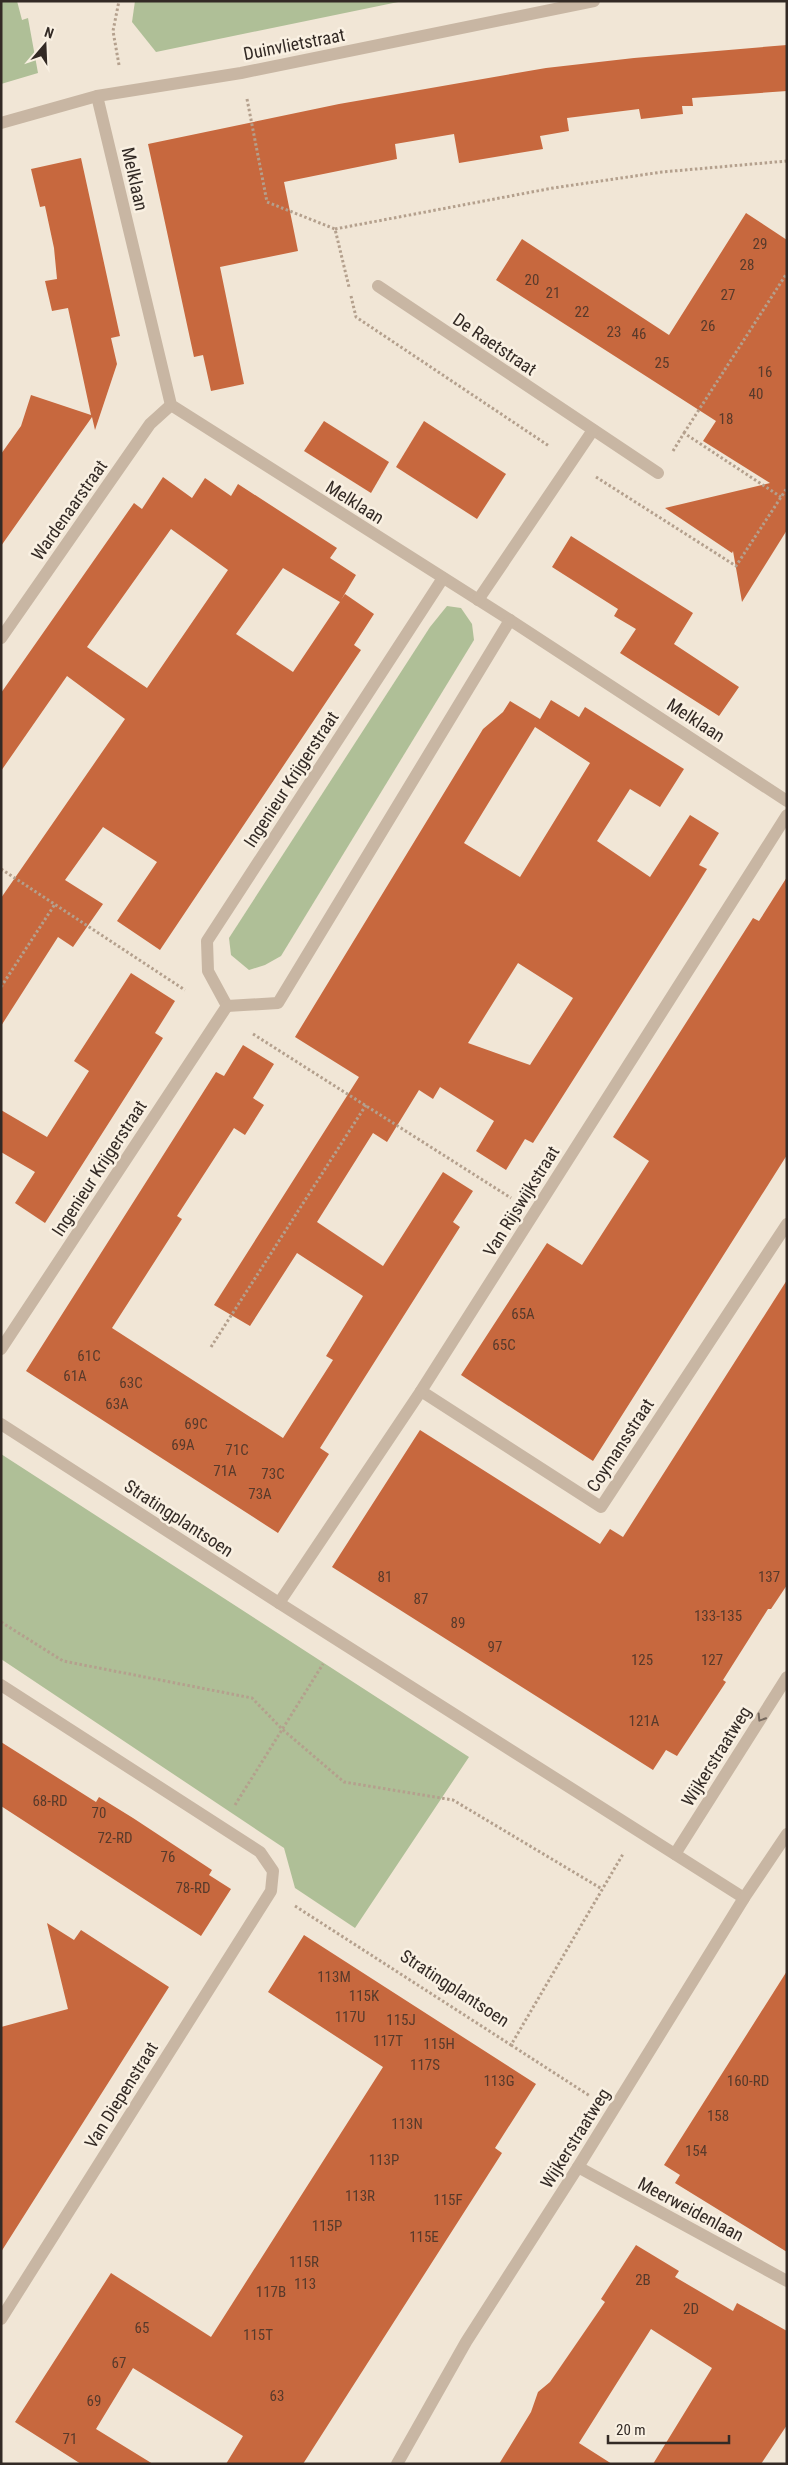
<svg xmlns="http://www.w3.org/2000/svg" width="788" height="2465" font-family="'Roboto Condensed',sans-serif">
<rect width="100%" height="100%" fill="#f1e6d6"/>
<g fill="#afbf97">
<path d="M 1,1 L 17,1 L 22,20 L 28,18 L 38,73 L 1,84 Z"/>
<path d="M 135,1 L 403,1 L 156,52 L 132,22 Z"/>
<path d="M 447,606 L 461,608 L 472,624 L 474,640 L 281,956 L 265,965 L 249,970 L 231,955 L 229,938 L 430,627 Z"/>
<path d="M 1,1454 L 469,1757 L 355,1928 L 295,1888 L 284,1848 L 1,1659 Z"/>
</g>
<g fill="#c7683e" fill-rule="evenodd">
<path d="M 787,45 L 787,91 L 692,98 L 693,106 L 682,106 L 683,114 L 641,119 L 639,109 L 567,118 L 569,131 L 540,136 L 543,149 L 459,163 L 454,134 L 395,144 L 397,159 L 284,182 L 298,251 L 220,267 L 244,384 L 211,391 L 203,355 L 194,357 L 148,144 L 339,104 L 546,68 L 634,58 Z"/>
<path d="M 81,158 L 120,336 L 111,338 L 117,364 L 95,430 L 92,417 L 1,546 L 1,454 L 21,426 L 31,395 L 91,415 L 68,308 L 52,311 L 45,281 L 57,279 L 54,248 L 45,206 L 40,207 L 31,169 Z"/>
<path d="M 746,213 L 787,240 L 787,530 L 742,602 L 733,551 L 732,553 L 665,508 L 770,483 L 703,441 L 716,421 L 496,280 L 522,239 L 669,335 Z"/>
<path d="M 324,421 L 389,462 L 371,493 L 304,451 Z"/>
<path d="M 424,421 L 506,474 L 477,519 L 396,467 Z"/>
<path d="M 163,477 L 192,498 L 205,478 L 231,496 L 238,484 L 337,548 L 330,558 L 356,575 L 341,600 L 345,594 L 374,614 L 354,645 L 361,650 L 160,950 L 117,921 L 157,862 L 103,827 L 65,880 L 103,904 L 73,947 L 58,937 L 1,1026 L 1,898 L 125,719 L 67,676 L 1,771 L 1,693 L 134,503 L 142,509 ZM 171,529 L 228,570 L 147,688 L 87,647 ZM 283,568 L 340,602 L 293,672 L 236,634 Z"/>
<path d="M 571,536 L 693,613 L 674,644 L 739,687 L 719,716 L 620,653 L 636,629 L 614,616 L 618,609 L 552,567 Z"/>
<path d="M 551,700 L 579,717 L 585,707 L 684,769 L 660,807 L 630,789 L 597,841 L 650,877 L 690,815 L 719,833 L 699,865 L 707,869 L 687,901 L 533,1143 L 525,1139 L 506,1170 L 476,1151 L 494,1121 L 440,1087 L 433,1099 L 419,1090 L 387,1142 L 373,1133 L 317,1222 L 383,1266 L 443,1172 L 473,1191 L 453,1222 L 460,1227 L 320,1448 L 329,1454 L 278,1533 L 26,1371 L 216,1072 L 224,1076 L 243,1045 L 274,1064 L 253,1098 L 264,1105 L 245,1135 L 234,1128 L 177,1216 L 182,1219 L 112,1328 L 283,1438 L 333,1360 L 326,1356 L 363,1296 L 297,1253 L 250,1326 L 214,1305 L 359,1077 L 295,1037 L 483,729 L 503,712 L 510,701 L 540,719 ZM 535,727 L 590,763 L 520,877 L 464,843 ZM 518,963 L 573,998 L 530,1065 L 468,1043 Z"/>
<path d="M 787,877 L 787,1155 L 593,1461 L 461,1375 L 547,1243 L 582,1265 L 649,1161 L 613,1137 L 753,918 L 759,921 Z"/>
<path d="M 131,973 L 175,1001 L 155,1033 L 163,1038 L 45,1223 L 15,1203 L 35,1172 L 1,1152 L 1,1110 L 47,1137 L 89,1071 L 74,1061 Z"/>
<path d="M 787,1280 L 787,1585 L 771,1609 L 768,1609 L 723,1680 L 726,1682 L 677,1756 L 666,1750 L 653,1770 L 332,1567 L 420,1430 L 600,1544 L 610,1529 L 623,1537 Z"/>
<path d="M 1,1742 L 96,1802 L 99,1797 L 133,1818 L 212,1870 L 209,1875 L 231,1889 L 201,1936 L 1,1806 Z"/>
<path d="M 47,1923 L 74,1940 L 81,1930 L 169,1987 L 1,2252 L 1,2027 L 68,2009 Z"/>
<path d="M 304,1935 L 536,2084 L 495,2148 L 502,2153 L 303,2464 L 226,2464 L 243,2436 L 133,2368 L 96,2429 L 153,2464 L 81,2464 L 15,2422 L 111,2273 L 211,2337 L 383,2067 L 268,1992 Z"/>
<path d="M 787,1971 L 787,2252 L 675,2183 L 680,2175 L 664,2165 Z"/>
<path d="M 636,2245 L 679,2271 L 675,2277 L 733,2311 L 737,2303 L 787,2331 L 787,2425 L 761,2464 L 653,2464 L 712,2368 L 651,2329 L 579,2443 L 612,2464 L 499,2464 L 531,2412 L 538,2392 L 550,2382 L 605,2302 L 601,2299 Z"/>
</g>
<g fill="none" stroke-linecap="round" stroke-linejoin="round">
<g stroke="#b4a08d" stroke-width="3" stroke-dasharray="2.5 2.5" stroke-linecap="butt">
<path d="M 119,65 L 113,31 L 119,1"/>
<path d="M 247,99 L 267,202 L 335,229 L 349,287"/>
<path d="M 335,229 L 553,188 L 662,172 L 787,161"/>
<path d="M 351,296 L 356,317 L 549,446"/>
<path d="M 684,433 L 787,273"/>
<path d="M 673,451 L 684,433 L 781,497"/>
<path d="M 596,477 L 736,566 L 787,488"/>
<path d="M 1,869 L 185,990"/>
<path d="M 1,987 L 55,904"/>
<path d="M 253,1034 L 511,1198"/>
<path d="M 211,1347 L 366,1105"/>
<path d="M 1,1622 L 63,1661 L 252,1698 L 282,1729 L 344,1782 L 453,1800 L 602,1889"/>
<path d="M 235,1805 L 323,1664"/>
<path d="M 295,1906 L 511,2045 L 623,1854"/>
<path d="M 511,2045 L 590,2096"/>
</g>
<g stroke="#c8b6a3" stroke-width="12">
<path d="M 97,96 L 171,405 L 510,620 L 787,801"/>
<path d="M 1,123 L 97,96 L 241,73 L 594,1"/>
<path d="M 378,286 L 658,473"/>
<path d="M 478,600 L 593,430"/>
<path d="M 1,638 L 150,424 L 171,405"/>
<path d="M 227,1006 L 208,971 L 207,941 L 443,578"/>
<path d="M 227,1006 L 278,1003 L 510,620"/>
<path d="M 1,1349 L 227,1006"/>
<path d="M 421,1391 L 601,1507 L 787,1224"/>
<path d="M 1,1424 L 279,1603 L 744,1898"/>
<path d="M 279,1603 L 421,1391 L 787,815"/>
<path d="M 1,1685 L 260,1852 L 273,1871 L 271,1891 L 1,2319"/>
<path d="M 675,1854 L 787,1677"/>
<path d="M 578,2167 L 787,2281"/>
</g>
<path stroke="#c8b6a3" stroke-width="12" d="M 397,2464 L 466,2342 L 578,2167 L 744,1898 L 787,1834"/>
</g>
<defs><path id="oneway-chevron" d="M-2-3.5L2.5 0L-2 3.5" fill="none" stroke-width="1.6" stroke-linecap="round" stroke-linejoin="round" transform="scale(1.25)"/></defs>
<use stroke="#76695e" href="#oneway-chevron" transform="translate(761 1718) rotate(122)"/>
<g text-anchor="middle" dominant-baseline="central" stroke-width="5" stroke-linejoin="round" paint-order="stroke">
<g font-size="15" fill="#583a2b">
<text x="760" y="244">29</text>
<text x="747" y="265">28</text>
<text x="532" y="280">20</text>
<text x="553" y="293">21</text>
<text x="728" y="295">27</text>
<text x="582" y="312">22</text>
<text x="708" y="326">26</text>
<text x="614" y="332">23</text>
<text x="639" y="334">46</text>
<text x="662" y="363">25</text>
<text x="765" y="372">16</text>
<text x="756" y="394">40</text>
<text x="726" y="419">18</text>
<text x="523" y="1314">65A</text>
<text x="504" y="1345">65C</text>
<text x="89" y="1356">61C</text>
<text x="75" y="1376">61A</text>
<text x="131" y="1383">63C</text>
<text x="117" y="1404">63A</text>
<text x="196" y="1424">69C</text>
<text x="183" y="1445">69A</text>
<text x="237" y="1450">71C</text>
<text x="225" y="1471">71A</text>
<text x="273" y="1474">73C</text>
<text x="260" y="1494">73A</text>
<text x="385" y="1577">81</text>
<text x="769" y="1577">137</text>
<text x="421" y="1599">87</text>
<text x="718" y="1616">133-135</text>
<text x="458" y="1623">89</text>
<text x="495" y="1647">97</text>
<text x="642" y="1660">125</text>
<text x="712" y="1660">127</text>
<text x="644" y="1721">121A</text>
<text x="50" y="1801">68-RD</text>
<text x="99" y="1813">70</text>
<text x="115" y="1838">72-RD</text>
<text x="168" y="1857">76</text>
<text x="193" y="1888">78-RD</text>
<text x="334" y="1977">113M</text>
<text x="364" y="1996">115K</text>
<text x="350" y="2017">117U</text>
<text x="401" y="2020">115J</text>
<text x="388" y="2041">117T</text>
<text x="439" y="2044">115H</text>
<text x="425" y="2065">117S</text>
<text x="499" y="2081">113G</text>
<text x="748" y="2081">160-RD</text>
<text x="718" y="2116">158</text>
<text x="407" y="2124">113N</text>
<text x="696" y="2151">154</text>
<text x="384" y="2160">113P</text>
<text x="360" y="2196">113R</text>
<text x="448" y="2200">115F</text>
<text x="327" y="2226">115P</text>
<text x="424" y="2237">115E</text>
<text x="304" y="2262">115R</text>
<text x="643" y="2280">2B</text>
<text x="305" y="2284">113</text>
<text x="271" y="2292">117B</text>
<text x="691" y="2309">2D</text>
<text x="142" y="2328">65</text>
<text x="258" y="2335">115T</text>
<text x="119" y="2363">67</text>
<text x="277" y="2396">63</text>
<text x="94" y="2401">69</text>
<text x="70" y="2439">71</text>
</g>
<g font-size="18" fill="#332a25" stroke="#f9f0e2">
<text transform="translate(294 44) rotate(-11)">Duinvlietstraat</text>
<text transform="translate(135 179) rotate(77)">Melklaan</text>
<text transform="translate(495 344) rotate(34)">De Raetstraat</text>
<text transform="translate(355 502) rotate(32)">Melklaan</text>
<text transform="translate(69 510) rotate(-55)">Wardenaarstraat</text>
<text transform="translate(696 720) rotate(33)">Melklaan</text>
<text transform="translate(291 779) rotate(-57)">Ingenieur Krijgerstraat</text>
<text transform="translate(99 1168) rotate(-57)">Ingenieur Krijgerstraat</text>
<text transform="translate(521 1201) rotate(-58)">Van Rijswijkstraat</text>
<text transform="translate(620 1445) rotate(-57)">Coymansstraat</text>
<text transform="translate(179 1518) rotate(33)">Stratingplantsoen</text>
<text transform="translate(716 1756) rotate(-58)">Wijkerstraatweg</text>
<text transform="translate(455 1988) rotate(33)">Stratingplantsoen</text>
<text transform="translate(121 2095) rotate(-58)">Van Diepenstraat</text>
<text transform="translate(575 2138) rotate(-58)">Wijkerstraatweg</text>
<text transform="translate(691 2209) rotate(28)">Meerweidenlaan</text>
</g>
</g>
<rect width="788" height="2465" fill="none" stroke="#332a25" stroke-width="5"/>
<g transform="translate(45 45) rotate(19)" stroke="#f9f0e2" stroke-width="4" paint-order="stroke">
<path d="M0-4L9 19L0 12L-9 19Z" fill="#332a25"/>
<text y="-8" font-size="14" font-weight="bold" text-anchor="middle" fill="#332a25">N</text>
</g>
<path d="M608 2435v8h121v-8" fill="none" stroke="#332a25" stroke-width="2.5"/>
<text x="616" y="2435" font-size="15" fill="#332a25" stroke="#f9f0e2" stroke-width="4" paint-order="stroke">20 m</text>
</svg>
